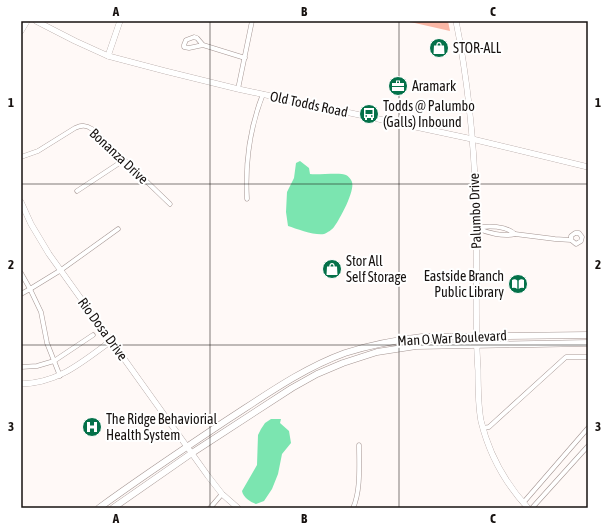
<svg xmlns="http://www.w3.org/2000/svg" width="609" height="529" font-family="'Asap Condensed',sans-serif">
<rect width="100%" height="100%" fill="#fff9f7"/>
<path fill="#f9b6a5" d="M 406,21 L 448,21 L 450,31 Z"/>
<g fill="#7be5b0">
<path d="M 300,161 L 309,168 L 310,174 C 319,175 341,172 346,175 C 348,176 351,179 352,182 C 355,191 340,219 334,227 C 333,229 327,233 324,234 C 316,236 297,229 288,226 L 286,212 L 287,192 L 294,178 L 296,163 Z"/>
<path d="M 271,419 L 281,419 L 280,423 L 289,431 L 291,443 L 282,454 L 278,474 L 272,489 L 264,501 L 256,504 C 250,502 243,497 242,491 L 257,465 L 258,435 L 261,429 L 265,423 Z"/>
</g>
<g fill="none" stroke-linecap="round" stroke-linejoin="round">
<g stroke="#a49592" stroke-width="5">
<g id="street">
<path d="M 203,45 L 189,48 L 184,47 L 184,45 L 186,40 L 194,37 L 197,38 L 203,45 L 245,58"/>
<path d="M 238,89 L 252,21"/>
<path d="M 21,157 L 38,151 L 75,128 C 82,125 86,125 92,129 L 170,204"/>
<path d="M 77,191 L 124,160"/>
<path d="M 247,199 C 245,163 250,127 263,94"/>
<path d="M 477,228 C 487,233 504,237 515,234 L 555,239 L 571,240 L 576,244 L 581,241 L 582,237 L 579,233 L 575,233 L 571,236 L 571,240"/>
<path d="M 477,228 C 488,225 506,226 515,234"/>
<path d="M 21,273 L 30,289 L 61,270 L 118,229"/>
<path d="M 21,294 L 30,289 L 41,312 L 47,343 L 60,376"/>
<path d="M 21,367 L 37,366 L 54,361 L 93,335"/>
<path d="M 483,428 L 489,427 L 566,357 L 588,357"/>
<path d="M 523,503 L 588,428"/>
<path d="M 210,508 L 222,494"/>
<path d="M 353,508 C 361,491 359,464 359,445"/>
<path d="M 532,508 L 588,446"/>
</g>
</g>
<g stroke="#a49592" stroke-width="6">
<g id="secondary">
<path d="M 36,21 L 75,41 L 108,56 L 165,71 L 238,89 L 472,139 L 588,167"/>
<path d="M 456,21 C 468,81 474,143 476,204 C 478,259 474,315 478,370 C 478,387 478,405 481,421 C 489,454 505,483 528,508"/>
<path d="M 21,31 L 27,21"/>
<path d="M 108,56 L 120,21"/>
<path d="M 21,202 L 31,224 L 49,254 L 208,476 L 222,494 L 238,508"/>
<path d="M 21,384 C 59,383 82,362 111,341"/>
</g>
</g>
<g stroke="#a49592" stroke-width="7">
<g id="primary">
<path d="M 99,508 C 140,478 182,450 224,422 C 263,397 301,369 345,353 C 370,345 396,340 422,337 L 588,335"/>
<path d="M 113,508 L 192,453 L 292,388 L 317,374 L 343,363 L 377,352 L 416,346 L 588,343"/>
</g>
</g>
<use href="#street" stroke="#fff" stroke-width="4"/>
<use href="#secondary" stroke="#fff" stroke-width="5.5"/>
<use href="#primary" stroke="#fff" stroke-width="6"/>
</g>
<path fill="none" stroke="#171210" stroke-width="1" stroke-opacity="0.55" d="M 210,21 L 210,508M 399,21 L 399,508M 21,184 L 588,184M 21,345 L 588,345"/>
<defs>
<g id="shop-disc" transform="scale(1)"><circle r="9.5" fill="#047149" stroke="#fff"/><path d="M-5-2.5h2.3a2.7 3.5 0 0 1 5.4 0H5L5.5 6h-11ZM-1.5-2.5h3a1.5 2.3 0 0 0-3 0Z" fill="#fff"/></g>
<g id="office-disc" transform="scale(1)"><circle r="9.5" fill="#047149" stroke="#fff"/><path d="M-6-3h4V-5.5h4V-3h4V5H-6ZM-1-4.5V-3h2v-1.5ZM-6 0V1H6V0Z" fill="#fff"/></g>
<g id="bus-disc" transform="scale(1)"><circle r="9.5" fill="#047149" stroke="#fff"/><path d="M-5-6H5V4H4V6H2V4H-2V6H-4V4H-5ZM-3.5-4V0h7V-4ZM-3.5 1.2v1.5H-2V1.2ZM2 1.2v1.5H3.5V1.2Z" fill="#fff"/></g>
<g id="library-disc" transform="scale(1)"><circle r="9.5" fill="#047149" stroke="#fff"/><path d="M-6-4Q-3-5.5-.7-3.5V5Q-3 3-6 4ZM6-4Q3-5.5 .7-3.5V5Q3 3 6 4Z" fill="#fff"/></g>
<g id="hospital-disc" transform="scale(1)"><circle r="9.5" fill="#047149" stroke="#fff"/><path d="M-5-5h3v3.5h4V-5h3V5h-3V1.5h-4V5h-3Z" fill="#fff"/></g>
</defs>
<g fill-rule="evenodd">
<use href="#shop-disc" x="439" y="48"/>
<use href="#office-disc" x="398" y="86"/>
<use href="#bus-disc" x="369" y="114"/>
<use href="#shop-disc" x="332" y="269"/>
<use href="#library-disc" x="518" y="284"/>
<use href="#hospital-disc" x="92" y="427"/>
</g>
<g text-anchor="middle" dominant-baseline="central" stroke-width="4" stroke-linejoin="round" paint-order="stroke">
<g font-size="14" fill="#171210" stroke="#fff" text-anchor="start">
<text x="453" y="48">STOR-ALL</text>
<text x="412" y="86">Aramark</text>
<text x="383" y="106">Todds @ Palumbo<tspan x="383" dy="16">(Galls) Inbound</tspan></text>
<text x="346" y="261">Stor All<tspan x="346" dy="16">Self Storage</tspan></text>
<text x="504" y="276" text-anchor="end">Eastside Branch<tspan x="504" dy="16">Public Library</tspan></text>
<text x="106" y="419">The Ridge Behaviorial<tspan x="106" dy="16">Health System</tspan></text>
</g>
<g font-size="14" fill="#171210" stroke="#fff">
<text transform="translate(309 104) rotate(12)">Old Todds Road</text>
<text transform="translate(119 156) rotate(43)">Bonanza Drive</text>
<text transform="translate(475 211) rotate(-92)">Palumbo Drive</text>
<text transform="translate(103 329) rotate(54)">Rio Dosa Drive</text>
<text transform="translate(452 338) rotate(-3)">Man O War Boulevard</text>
</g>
</g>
<rect width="609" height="529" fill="none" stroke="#ffffff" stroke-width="44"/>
<rect x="22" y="22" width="565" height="485" fill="none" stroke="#171210" stroke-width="1.5"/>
<g font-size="13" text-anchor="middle" font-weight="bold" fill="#171210">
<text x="116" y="16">A</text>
<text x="304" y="16">B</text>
<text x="493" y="16">C</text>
<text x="11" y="107">1</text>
<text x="598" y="107">1</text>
<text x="11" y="269">2</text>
<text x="598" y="269">2</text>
<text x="11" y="431">3</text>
<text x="598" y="431">3</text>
<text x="116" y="523">A</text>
<text x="304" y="523">B</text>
<text x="493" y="523">C</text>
</g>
</svg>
